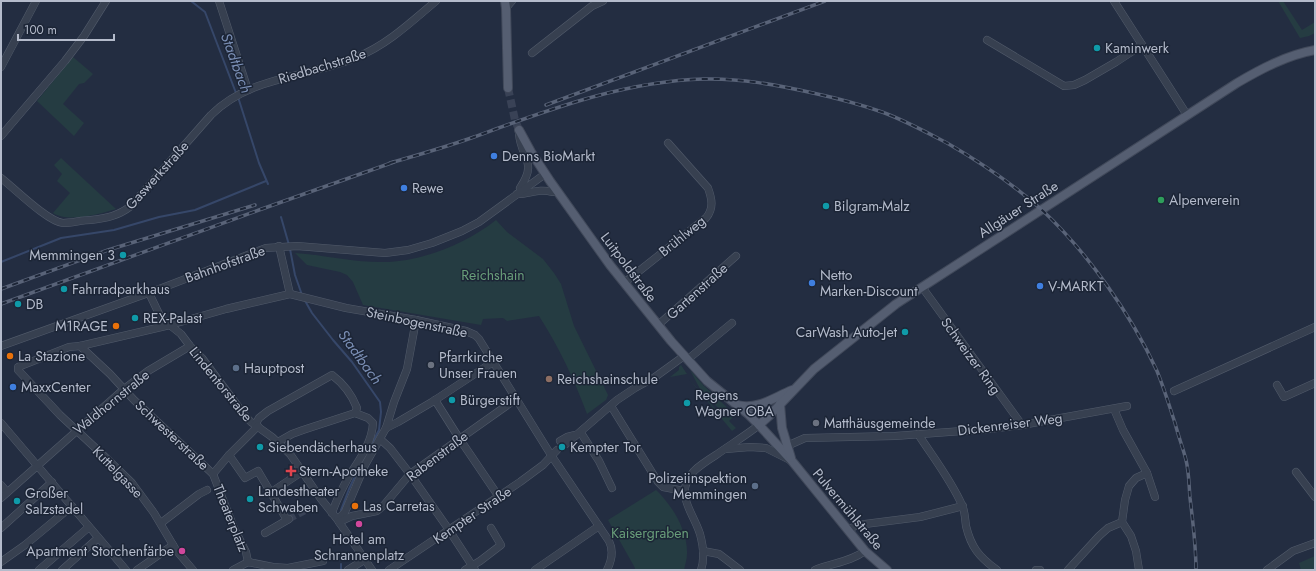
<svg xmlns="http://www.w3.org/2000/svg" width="1316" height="571" font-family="Jost,sans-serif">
<rect width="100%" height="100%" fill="#232d41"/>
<g fill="#253c42">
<path d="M 1278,1 L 1283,1 L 1302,30 L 1315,22 L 1315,33 L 1309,36 L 1300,38 Z"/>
<path d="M 73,57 L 93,74 L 84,83 L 79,84 L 63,104 L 84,123 L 74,136 L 37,101 Z"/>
<path d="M 61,158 L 116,209 C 100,214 68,223 53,213 L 70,193 L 57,181 L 62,174 L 54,165 Z"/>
<path d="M 496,220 L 507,232 L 543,259 L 554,273 L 561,284 L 574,326 L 608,395 L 606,400 L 587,414 C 574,379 559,347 539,316 L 507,321 L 503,318 L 483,319 L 481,325 L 363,305 L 353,282 L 347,275 L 340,272 L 307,265 L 295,253 C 324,255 352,262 380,262 C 419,263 466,244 496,220 Z"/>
<path d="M 681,365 L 687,374 L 670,377 L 679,370 L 679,367 Z"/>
<path d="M 690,370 L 704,386 L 733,413 L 724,414 L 700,389 Z"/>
<path d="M 689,379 L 721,415 L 733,417 L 729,421 L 736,428 L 732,431 Z"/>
<path d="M 656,490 C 672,505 688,531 687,554 C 687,559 685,565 684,570 L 635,570 L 635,568 L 608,520 Z"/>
<path d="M 1315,556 L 1315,570 L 1301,570 L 1299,563 Z"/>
</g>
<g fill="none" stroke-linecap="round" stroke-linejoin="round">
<g stroke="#364769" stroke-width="2">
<path d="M 191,1 L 205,12 L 236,93"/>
<path d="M 238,97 L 259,163 L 268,184"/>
<path d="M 281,217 L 289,245"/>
<path d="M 290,249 L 295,275 L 302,295"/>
<path d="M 1,262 L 61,238 L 114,230 L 159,217 L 195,210 L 266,181"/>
<path d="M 304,299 L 312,313 L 333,340 L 352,362 L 380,402 L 381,412 L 379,430 L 371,445"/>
<path d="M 341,510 L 349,489 L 363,459"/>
<path d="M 341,570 L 341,564"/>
</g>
<path stroke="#394256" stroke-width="7" stroke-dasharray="7 3.5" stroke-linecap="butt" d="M 289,519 L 306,510"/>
<path stroke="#394256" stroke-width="8" stroke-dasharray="8 4" stroke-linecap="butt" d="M 508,88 L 515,120 L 519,130"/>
<g stroke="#525b6b" stroke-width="8">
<g id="minor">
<path d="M 219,1 L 248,90"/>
<path d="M 1114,1 L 1187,115"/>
<path d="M 506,8 L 512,1"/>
<path d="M 987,40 L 1064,86 L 1074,85 L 1085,80 L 1116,62 L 1142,45"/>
<path d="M 532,53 L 592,6 L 603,1"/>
<path d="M 1,67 L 36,1"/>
<path d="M 519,134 C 521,159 538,161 520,188"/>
<path d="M 1,136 L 65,61 L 84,36 L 106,1"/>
<path d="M 1,178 C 14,188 48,222 63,223 C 72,223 82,220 91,220 C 107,218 118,216 131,206 L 211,115 C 251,75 308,78 357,57 C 387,45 411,22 436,1"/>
<path d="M 517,194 C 531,194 537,188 553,192"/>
<path d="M 279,246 L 290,294"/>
<path d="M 624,283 L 706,218 C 714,208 712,199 708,188 L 668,143"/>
<path d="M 922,287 L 1022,425"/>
<path d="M 149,293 L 161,318 L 181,334 L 190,346 L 202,358 L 246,417 L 251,422 L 272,437 L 290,454 L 321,499 L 337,519 L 372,570"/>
<path d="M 658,325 L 736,256"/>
<path d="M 1,346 L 154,291 L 266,248 L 297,246 L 385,253 L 408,250 L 432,243 L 462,231 L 479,222 L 545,174"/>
<path d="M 80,346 L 110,374 L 134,400 L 213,474 L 234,528 L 246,552 L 248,562"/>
<path d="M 687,360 L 732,323"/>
<path d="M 1277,385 L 1284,397 L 1315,383"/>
<path d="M 1174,391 L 1315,327"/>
<path d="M 435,400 L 459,438 L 499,497"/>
<path d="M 611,406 L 658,482 L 663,487 L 684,491"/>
<path d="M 1114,409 L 1123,430 L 1147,473 L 1155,497"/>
<path d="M 1,423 L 126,570"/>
<path d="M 255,425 L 259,418 L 268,411 L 332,375 C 344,384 352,395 357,408 L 355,413"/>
<path d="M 386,428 L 398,422 L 432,402 L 493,362"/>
<path d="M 581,433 L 599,461 L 612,488"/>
<path d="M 918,434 C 933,457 951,480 962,505 C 965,511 965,519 966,526 C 971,547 979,557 997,570"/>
<path d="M 380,439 L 390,448 L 410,474 L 447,527 L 475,570"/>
<path d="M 560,441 L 567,437 L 575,435"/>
<path d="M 278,442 L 292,434 L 303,430 L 355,413 L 368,418 L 373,423 C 372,443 359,460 349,476 C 343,487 336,501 332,513"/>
<path d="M 566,444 L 617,400 L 635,388 L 655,377 L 684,356"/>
<path d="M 787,446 L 805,438 L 895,436 L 989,429 L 1022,425 L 1127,406"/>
<path d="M 726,449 L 750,447 L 766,448 L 790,460"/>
<path d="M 229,455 L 245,478 L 258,471 L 287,520"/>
<path d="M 1296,472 L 1315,497"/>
<path d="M 213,474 L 229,455 L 258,426"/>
<path d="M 1,485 L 7,492"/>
<path d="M 270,493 L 303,471"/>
<path d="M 1,498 L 124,389 L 148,371 L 190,346"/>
<path d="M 338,519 L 345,512 L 365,465 L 386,428 L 394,402 L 407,369 L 416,320"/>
<path d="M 339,522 L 352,516 L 377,511 L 384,505 L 410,474 L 516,399"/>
<path d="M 161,523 L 199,494 L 207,490"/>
<path d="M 1,528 L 52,482"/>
<path d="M 848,530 L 857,525 L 920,517 L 963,506"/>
<path d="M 265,533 L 289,519"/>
<path d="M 703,551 L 719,554 L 740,570"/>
<path d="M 1,562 L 25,545 L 72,506"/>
<path d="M 39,570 L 89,527"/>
<path d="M 62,570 L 98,538"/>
<path d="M 137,570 L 173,545"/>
<path d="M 193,570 L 176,550 L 154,513 L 132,483 L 103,455 L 60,415 L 18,370 L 18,367 L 69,347 L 80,346 L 170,325 L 226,309 L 290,294 L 346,308 L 416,320 L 466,331 L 475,335 L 479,339 L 551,455 L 609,541 C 614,551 612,560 607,570"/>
<path d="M 233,570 L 248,562 L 273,567 L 288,568 L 323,561"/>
<path d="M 348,570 L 364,560"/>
<path d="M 389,570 L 520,482 L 543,465 L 557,450"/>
<path d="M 465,570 L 480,561 L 501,545 L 491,528"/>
<path d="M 535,570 L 599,526"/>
<path d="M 701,570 C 705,558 703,545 700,534 C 693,511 673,494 694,471 C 700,465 708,460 716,455 C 730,445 745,436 759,425"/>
<path d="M 815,570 C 832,563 850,562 865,551"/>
<path d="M 1036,570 L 1040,570"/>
<path d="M 1068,570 L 1099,536 L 1108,528 L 1122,522"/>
<path d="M 1139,570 L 1136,551 L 1131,536 L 1122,522 L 1125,500 L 1129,486 L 1136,478 L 1147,473"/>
<path d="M 1267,570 L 1293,551 L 1315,543"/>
</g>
</g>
<g stroke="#41495a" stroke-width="10">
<g id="major">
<path d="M 505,1 L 506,8 L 508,88"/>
<path d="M 519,130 L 531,152 L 550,181 L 610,265 L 671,341 L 707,381 L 748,414 L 759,425 L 792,461 L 865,551 L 887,570"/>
<path d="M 780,404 L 782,428 L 791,458"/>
<path d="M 737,405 C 758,410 773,398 792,390"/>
<path d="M 759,425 L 769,416 L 814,369 L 896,304 L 1237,83 C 1261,69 1287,55 1315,50"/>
</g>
</g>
<use href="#minor" stroke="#374050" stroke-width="7"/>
<use href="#major" stroke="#555e71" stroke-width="8"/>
<g stroke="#596378" stroke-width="3.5">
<g id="rail">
<path d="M 546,105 L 825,1"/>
<path d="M 390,163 C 418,155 446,147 474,137 C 548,110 624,81 704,79 C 740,78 777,85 813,93 C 836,98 859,104 882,112 C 904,120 926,132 947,143 C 980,162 1013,184 1042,210 C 1087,252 1131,314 1157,371 C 1164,388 1169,405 1175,423 C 1178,435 1183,448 1186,460 C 1189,472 1189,486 1190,498 C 1193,522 1196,546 1196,570"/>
<path d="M 1,289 L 108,250 L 255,205"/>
<path d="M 1,304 L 259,210 L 394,162"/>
</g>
</g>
<use href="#rail" stroke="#1c2536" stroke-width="2" stroke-dasharray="6" stroke-linecap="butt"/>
</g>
<g fill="#0f9aa8" stroke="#1c2536" stroke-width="1.5">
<circle cx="1097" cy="48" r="4"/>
<circle cx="826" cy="206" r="4"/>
<circle cx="123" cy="255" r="4"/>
<circle cx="64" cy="289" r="4"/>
<circle cx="18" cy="304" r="4"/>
<circle cx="135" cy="318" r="4"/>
<circle cx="905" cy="332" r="4"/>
<circle cx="452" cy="400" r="4"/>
<circle cx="687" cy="403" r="4"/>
<circle cx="260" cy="447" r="4"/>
<circle cx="562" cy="447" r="4"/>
<circle cx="250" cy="499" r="4"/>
<circle cx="17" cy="501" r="4"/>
</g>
<g fill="#3f7fe0" stroke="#1c2536" stroke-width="1.5">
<circle cx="494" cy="156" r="4"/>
<circle cx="404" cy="188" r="4"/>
<circle cx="812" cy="283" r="4"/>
<circle cx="1040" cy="286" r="4"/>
<circle cx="13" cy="387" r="4"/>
</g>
<circle fill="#2e9e5b" stroke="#1c2536" stroke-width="1.5" cx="1161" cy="200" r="4"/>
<g fill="#e8710a" stroke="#1c2536" stroke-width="1.5">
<circle cx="116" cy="326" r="4"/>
<circle cx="10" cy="356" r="4"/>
<circle cx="355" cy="506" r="4"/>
</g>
<g fill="#6b7280" stroke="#1c2536" stroke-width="1.5">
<circle cx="431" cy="365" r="4"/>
<circle cx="816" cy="423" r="4"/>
</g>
<g fill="#5c6f8a" stroke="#1c2536" stroke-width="1.5">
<circle cx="236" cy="368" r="4"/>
<circle cx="755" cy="486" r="4"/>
</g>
<circle fill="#8d6e63" stroke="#1c2536" stroke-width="1.5" cx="549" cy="379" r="4"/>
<path fill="#e0444e" stroke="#1c2536" stroke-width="1.5" d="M289 465h4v4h4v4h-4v4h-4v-4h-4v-4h4z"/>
<g fill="#d1479c" stroke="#1c2536" stroke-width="1.5">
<circle cx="359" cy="524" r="4"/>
<circle cx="182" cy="551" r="4"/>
</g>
<g text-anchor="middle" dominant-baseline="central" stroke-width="3" stroke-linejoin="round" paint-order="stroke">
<g font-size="14" fill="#b4bbcb" stroke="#1c2536" text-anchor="start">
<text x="1105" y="48">Kaminwerk</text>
<text x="502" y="156">Denns BioMarkt</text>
<text x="412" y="188">Rewe</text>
<text x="1169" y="200">Alpenverein</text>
<text x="834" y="206">Bilgram-Malz</text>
<text x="115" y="255" text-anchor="end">Memmingen 3</text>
<text x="820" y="275">Netto<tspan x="820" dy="16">Marken-Discount</tspan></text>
<text x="1048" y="286">V-MARKT</text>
<text x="72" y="289">Fahrradparkhaus</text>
<text x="26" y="304">DB</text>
<text x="143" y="318">REX-Palast</text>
<text x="108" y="326" text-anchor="end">M1RAGE</text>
<text x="897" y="332" text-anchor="end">CarWash Auto-Jet</text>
<text x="18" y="356">La Stazione</text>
<text x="439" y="357">Pfarrkirche<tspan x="439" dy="16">Unser Frauen</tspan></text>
<text x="244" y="368">Hauptpost</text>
<text x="557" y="379">Reichshainschule</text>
<text x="21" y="387">MaxxCenter</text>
<text x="695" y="395">Regens<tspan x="695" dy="16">Wagner OBA</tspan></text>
<text x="460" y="400">Bürgerstift</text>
<text x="824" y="423">Matthäusgemeinde</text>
<text x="268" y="447">Siebendächerhaus</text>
<text x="570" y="447">Kempter Tor</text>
<text x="299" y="471">Stern-Apotheke</text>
<text x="747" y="478" text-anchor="end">Polizeiinspektion<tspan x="747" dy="16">Memmingen</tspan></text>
<text x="258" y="491">Landestheater<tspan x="258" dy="16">Schwaben</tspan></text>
<text x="25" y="493">Großer<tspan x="25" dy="16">Salzstadel</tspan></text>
<text x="363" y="506">Las Carretas</text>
<text x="359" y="539" text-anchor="middle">Hotel am<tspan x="359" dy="16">Schrannenplatz</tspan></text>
<text x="174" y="551" text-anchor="end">Apartment Storchenfärbe</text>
</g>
<g font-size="14" fill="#b4bbcb" stroke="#1c2536">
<text transform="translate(322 66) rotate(-17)">Riedbachstraße</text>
<text transform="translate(157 175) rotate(-48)">Gaswerkstraße</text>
<text transform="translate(1018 209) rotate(-33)">Allgäuer Straße</text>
<text transform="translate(682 236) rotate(-39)">Brühlweg</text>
<text transform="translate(225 264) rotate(-20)">Bahnhofstraße</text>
<text transform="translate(629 267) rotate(53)">Luitpoldstraße</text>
<text transform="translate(697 291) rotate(-42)">Gartenstraße</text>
<text transform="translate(417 322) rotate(12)">Steinbogenstraße</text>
<text transform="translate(971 356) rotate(54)">Schweizer Ring</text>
<text transform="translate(221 384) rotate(51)">Lindentorstraße</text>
<text transform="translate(111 402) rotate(-39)">Waldhornstraße</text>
<text transform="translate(1010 424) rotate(-7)">Dickenreiser Weg</text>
<text transform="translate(172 435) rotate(43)">Schwesterstraße</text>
<text transform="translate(437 456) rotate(-37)">Rabenstraße</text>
<text transform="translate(118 472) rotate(46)">Kuttelgasse</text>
<text transform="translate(848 509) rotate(50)">Pulvermühlstraße</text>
<text transform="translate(472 515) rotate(-34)">Kempter Straße</text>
<text transform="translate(231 518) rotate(68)">Theaterplatz</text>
</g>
<g font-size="14" fill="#699e7a" stroke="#1c2536">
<text x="493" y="275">Reichshain</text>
<text x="650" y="533">Kaisergraben</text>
</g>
<g font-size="15" font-style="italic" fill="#7a8eb4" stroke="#1c2536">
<text transform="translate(236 63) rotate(70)">Stadtbach</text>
<text transform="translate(360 357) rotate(54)">Stadtbach</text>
</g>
</g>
<rect width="1316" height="571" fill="none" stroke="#b4bbcb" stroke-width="4"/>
<path d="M18 34v6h96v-6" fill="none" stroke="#b4bbcb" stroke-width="2"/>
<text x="24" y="34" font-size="12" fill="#b4bbcb" stroke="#1c2536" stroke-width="3" paint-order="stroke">100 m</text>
</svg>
